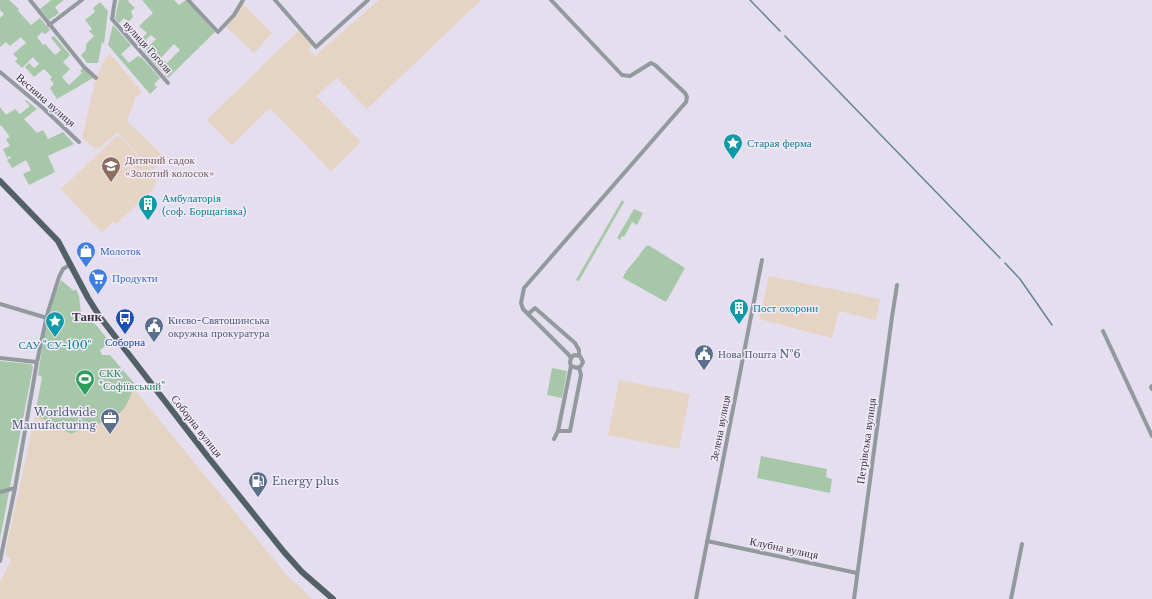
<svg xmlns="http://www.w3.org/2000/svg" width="1152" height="599" font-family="'Libre Baskerville',serif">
<rect width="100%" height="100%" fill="#e5deee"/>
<g fill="#e5d4c3">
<path d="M 379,0 L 481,0 L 367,109 L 337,78 L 316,96 L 361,142 L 331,171 L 270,108 L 232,145 L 207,120 L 299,30 L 312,45 L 308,49 L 315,56 Z"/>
<path d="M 243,4 L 272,33 L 254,53 L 226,27 Z"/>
<path d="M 110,54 L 142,92 L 138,96 L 136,96 L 127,121 L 165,158 L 153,170 L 117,132 L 101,147 L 96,149 L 82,138 L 96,78 L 105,59 Z"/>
<path d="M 769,276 L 880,299 L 876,320 L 839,311 L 832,338 L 759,319 Z"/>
<path d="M 134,389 L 285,573 L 312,599 L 0,599 L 0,582 L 11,560 L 5,554 L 35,415 L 71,434 L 128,402 Z"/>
</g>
<g fill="#e6d4c4">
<path d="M 118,135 L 158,177 L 152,191 L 116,224 L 113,222 L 102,233 L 61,189 Z"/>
<path d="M 619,380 L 690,394 L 679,449 L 608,435 Z"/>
</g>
<g fill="#a6c8a8">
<path d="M 0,0 L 9,0 L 19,9 L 18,11 L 31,25 L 40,18 L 50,30 L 45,34 L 42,32 L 37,37 L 43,45 L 45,44 L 55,55 L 61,50 L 51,38 L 54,36 L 70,55 L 63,62 L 70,69 L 62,77 L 69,85 L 82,73 L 80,71 L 83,68 L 93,78 L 57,99 L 50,88 L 54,84 L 50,79 L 52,77 L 44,69 L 34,77 L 25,67 L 29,63 L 34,68 L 39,64 L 33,57 L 22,68 L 15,61 L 18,59 L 13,54 L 26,43 L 21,37 L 10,46 L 6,42 L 0,47 L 0,18 L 4,14 L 0,10 Z"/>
<path d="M 51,0 L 64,0 L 55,7 L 59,13 L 49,20 L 40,9 Z"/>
<path d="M 119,0 L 129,0 L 128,1 L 135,8 L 131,11 L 133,17 L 128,22 L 124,18 L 119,23 L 115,18 Z"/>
<path d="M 142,0 L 174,0 L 179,5 L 186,0 L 215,32 L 168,78 L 155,64 L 161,58 L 167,63 L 180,50 L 174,44 L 155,64 L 144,51 L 156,39 L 151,35 L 139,46 L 137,43 L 147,33 L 139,26 L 153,13 Z"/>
<path d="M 100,2 L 108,11 L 104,44 L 102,42 L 98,63 L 87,63 L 81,55 L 86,50 L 86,44 L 94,36 L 89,31 L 92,29 L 85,20 L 95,12 L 93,8 Z"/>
<path d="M 113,25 L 131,45 L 121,54 L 129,63 L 138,56 L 142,58 L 160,78 L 154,84 L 157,87 L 150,94 L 108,45 Z"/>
<path d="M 26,100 L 37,109 L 24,119 L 37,133 L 43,130 L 48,139 L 63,132 L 74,144 L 48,156 L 55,172 L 29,185 L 23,174 L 31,170 L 26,160 L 12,168 L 7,160 L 11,158 L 10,156 L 7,158 L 3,149 L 10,146 L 6,139 L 10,137 L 1,125 L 0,126 L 0,107 L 6,115 L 15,109 L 20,114 L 30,106 L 25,101 Z"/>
<path d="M 622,200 L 624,202 L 579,281 L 576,280 Z"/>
<path d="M 634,209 L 643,213 L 637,225 L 632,222 L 624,237 L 622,236 L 620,240 L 617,238 Z"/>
<path d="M 648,245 L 685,268 L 666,302 L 623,278 C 626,269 632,265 637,258 C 641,254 643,248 648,245 Z"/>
<path d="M 61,280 L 74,291 L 76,289 L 79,296 L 81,314 L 84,317 L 96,325 L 109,341 L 108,344 L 100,350 L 102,355 L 110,355 L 134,383 C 133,394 125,411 115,417 C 102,424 85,428 71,434 L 35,415 L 42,377 L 38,375 L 44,337 L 54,298 Z"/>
<path d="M 0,361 L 31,364 L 33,367 L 0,539 Z"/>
<path d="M 552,368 L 567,371 L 562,398 L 547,395 Z"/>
<path d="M 761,456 L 827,469 L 826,477 L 832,479 L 830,493 L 757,478 Z"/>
</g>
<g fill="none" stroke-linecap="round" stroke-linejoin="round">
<g stroke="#628499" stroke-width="1.5">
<path d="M 750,0 L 780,31"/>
<path d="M 785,36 L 1000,258"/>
<path d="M 1005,263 L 1020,279 L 1052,325"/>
</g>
<g stroke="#939a9e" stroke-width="4">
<path d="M 30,0 L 84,67 L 96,78"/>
<path d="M 115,0 L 112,19 L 168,83"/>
<path d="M 188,0 L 218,32 L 234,15 L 243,0"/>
<path d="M 275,0 L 316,47 L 368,0"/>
<path d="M 551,0 L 622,75 L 630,76 L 651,63 L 655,65 L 685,93 L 687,97 L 686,102 L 524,288 L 521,303 L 523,309 L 568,354 L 571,358 L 570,362 L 571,366 L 577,368 L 581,366 L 583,362 L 580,356 L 574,355 L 571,358"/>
<path d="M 49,25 L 82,0"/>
<path d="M 0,72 L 43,108 L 79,142"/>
<path d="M 0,304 L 47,318"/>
<path d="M 528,314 L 535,308 L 575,343 L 579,350 L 579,355"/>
<path d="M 1103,331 L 1152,436"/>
<path d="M 0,358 L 37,362"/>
<path d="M 1152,386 L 1151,387 L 1152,389"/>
<path d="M 558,431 L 570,431 L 581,375 L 579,367"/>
<path d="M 554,439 L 558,431 L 571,366"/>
<path d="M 0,492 L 15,488"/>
<path d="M 707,541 L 857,573"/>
<path d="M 0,561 L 15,488 L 37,362 L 47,315 L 59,277 L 63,269 L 71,264"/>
<path d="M 696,599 L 762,260"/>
<path d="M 854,599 L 892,317 L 897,285"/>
<path d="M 1011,599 L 1022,544"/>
</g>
<path stroke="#526067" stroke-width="6" d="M 0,181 L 58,241 L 88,298 L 100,317 L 208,457 L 284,552 L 302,572 L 333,599"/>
</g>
<defs>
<g id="sight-pin" transform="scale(1)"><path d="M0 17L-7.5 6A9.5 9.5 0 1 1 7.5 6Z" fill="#0f9aa8" stroke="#f2ebfb"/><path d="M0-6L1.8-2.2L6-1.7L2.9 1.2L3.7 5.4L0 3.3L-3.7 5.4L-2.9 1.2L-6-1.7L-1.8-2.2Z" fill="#fff"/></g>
<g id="school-pin" transform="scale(1)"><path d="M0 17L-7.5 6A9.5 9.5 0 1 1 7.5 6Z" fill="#8d6e63" stroke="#f2ebfb"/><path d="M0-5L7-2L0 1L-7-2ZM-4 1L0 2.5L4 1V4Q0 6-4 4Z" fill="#fff"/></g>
<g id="building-pin" transform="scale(1)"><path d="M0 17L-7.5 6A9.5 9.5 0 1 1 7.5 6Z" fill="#0f9aa8" stroke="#f2ebfb"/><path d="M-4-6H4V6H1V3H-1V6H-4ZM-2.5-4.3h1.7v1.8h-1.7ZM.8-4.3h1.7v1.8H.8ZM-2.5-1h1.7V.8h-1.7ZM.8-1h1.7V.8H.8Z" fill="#fff"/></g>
<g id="shop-pin" transform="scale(1)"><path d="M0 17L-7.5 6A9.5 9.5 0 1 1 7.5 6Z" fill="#3f7fe0" stroke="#f2ebfb"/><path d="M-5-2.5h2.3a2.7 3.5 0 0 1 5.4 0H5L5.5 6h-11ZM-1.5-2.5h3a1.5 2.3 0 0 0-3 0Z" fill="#fff"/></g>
<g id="supermarket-pin" transform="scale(1)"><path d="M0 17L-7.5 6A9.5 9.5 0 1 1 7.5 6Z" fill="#3f7fe0" stroke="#f2ebfb"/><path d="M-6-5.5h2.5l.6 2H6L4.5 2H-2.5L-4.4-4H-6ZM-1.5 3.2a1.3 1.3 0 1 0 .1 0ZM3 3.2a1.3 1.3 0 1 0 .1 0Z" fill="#fff"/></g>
<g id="bus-pin" transform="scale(1)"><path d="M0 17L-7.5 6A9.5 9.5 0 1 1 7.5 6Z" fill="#1a4fb4" stroke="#f2ebfb"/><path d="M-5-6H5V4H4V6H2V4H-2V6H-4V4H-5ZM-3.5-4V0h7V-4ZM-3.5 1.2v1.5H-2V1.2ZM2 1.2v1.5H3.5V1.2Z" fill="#fff"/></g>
<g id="civic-pin" transform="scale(1)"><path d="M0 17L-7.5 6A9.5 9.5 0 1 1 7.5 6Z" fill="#5c6f8a" stroke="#f2ebfb"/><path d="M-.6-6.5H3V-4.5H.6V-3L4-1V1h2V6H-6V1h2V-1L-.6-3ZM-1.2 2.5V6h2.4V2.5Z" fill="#fff"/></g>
<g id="stadium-pin" transform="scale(1)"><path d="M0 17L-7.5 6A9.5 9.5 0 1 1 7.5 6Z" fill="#2e9e5b" stroke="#f2ebfb"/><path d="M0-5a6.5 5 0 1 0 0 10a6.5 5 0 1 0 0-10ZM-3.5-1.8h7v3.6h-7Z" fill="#fff"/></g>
<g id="office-pin" transform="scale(1)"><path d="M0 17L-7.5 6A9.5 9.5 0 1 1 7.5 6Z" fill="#5c6f8a" stroke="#f2ebfb"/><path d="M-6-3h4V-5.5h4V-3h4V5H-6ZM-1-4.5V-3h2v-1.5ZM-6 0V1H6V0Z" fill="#fff"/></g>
<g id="fuel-pin" transform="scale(1)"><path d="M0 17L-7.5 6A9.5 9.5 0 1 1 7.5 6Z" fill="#5c6f8a" stroke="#f2ebfb"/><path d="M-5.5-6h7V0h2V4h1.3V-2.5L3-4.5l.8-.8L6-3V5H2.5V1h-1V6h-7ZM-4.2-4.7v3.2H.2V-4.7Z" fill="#fff"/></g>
</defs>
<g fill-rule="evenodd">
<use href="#sight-pin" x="733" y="143"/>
<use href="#school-pin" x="111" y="166"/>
<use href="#building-pin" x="148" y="204"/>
<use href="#shop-pin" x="86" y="251"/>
<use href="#supermarket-pin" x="98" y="278"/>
<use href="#building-pin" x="739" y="308"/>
<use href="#bus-pin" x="125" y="318"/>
<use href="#sight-pin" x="55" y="321"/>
<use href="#civic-pin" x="154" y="326"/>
<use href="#civic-pin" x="704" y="354"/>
<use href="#stadium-pin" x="85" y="379"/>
<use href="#office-pin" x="110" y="418"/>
<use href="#fuel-pin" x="258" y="481"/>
</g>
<g text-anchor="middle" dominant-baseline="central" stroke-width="3" stroke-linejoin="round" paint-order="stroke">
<g font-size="11" fill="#39363c" stroke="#f2ebfb">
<text transform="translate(148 47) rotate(48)">вулиця Гоголя</text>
<text transform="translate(46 100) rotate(41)">Весняна вулиця</text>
<text transform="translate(197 426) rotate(52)">Соборна вулиця</text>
<text transform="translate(720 428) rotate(-79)">Зелена вулиця</text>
<text transform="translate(866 441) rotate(-82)">Петрівська вулиця</text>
<text transform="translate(784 548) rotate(12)">Клубна вулиця</text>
</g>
<g font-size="11" fill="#0d838f" stroke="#f2ebfb" text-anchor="start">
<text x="747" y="143">Старая ферма</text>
<text x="162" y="198">Амбулаторія<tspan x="162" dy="13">(соф. Борщагівка)</tspan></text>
<text x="753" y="308">Пост охорони</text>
<text x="55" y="345" text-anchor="middle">САУ "СУ-100"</text>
</g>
<g font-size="11" fill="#785e54" stroke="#f2ebfb" text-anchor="start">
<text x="125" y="160">Дитячий садок<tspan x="125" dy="13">«Золотий колосок»</tspan></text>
</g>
<g font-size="11" fill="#366cbe" stroke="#f2ebfb" text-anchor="start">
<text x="100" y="251">Молоток</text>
<text x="112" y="278">Продукти</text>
</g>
<g font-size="11" fill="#4e5e75" stroke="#f2ebfb" text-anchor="start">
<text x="168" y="320">Києво-Святошинська<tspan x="168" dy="13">окружна прокуратура</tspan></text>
<text x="718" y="354">Нова Пошта №6</text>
<text x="96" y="412" text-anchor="end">Worldwide<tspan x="96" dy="13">Manufacturing</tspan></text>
<text x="272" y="481">Energy plus</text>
</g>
<g font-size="11" fill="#164399" stroke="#f2ebfb">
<text x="125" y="342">Соборна</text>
</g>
<g font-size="11" fill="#27864d" stroke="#f2ebfb" text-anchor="start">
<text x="99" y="373">СКК<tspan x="99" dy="13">"Софіївський"</tspan></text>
</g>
<g font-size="13" font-weight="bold" fill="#39363c" stroke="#f2ebfb">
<text x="87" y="316">Танк</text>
</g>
</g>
</svg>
